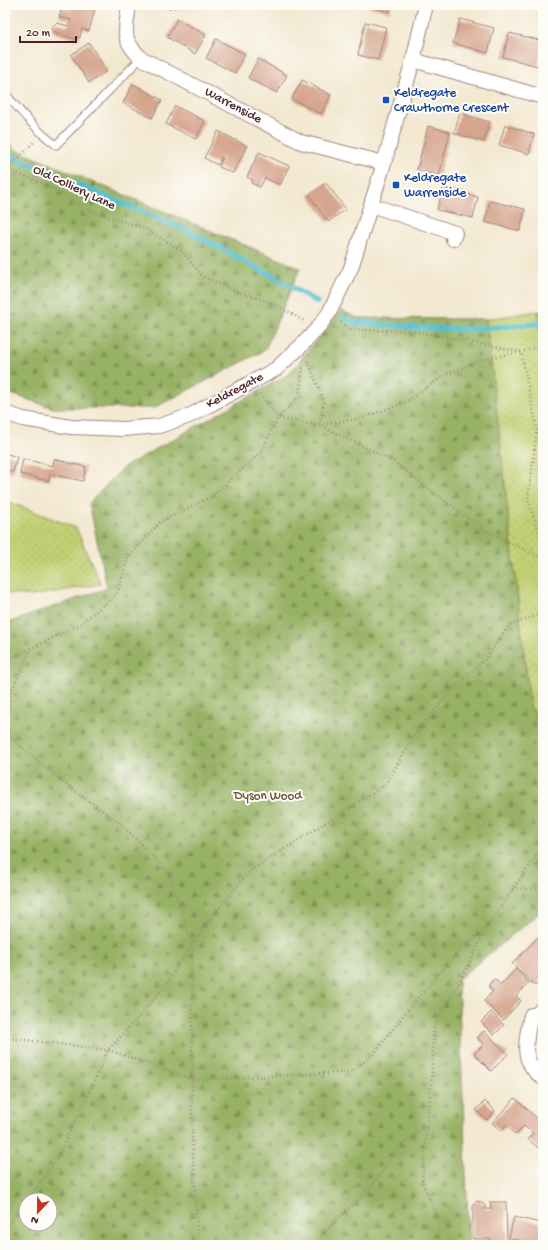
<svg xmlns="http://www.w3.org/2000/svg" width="548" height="1250" font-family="'Gochi Hand',sans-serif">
<defs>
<pattern id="grass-dots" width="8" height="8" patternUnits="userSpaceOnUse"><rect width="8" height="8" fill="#c1d073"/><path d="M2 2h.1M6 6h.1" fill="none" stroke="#a7b264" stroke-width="1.8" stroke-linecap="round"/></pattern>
<pattern id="forest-firs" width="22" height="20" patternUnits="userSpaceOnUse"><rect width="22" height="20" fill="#98b265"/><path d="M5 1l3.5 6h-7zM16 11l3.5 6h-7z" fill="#7e9053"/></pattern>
</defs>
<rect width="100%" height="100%" fill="#fdfcf7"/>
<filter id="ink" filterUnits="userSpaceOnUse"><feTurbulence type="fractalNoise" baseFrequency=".025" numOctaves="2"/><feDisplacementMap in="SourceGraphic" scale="8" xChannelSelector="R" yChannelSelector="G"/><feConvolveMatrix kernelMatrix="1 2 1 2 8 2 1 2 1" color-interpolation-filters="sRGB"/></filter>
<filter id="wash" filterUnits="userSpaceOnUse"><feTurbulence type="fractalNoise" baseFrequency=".012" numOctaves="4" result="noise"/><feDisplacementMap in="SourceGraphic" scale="16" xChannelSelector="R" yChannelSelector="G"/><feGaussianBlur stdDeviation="0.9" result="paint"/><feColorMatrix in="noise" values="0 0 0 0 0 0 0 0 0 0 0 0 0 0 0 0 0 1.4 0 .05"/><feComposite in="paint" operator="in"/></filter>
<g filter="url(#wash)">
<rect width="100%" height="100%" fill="#f3e8d0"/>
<g fill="url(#grass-dots)" stroke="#86784f">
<path d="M 538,311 L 543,365 L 543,727 L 530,706 L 486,319 Z"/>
<path d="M 5,500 L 76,528 L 101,584 L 32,596 L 5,593 Z"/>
</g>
<g fill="url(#forest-firs)" stroke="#716848" fill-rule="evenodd">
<path d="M 5,136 L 14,149 L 300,268 L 265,350 L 154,408 L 53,408 L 5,392 Z"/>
<path d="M 341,310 L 357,318 L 486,319 L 530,706 L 543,727 L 543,910 L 458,979 L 469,1245 L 5,1245 L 5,624 L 107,588 L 89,503 L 124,467 L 289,374 ZM 26,1200 L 50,1200 L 50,1224 L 26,1224 Z"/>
<path d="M 538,311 L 543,311 L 543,365 Z"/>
</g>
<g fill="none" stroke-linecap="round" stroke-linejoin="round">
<g stroke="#51bdcd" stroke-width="5.5">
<path d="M 5,153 L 23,162 L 186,230 L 278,279 L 317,302"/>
<path d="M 344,318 L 352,322 C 389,325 428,330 466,329 C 492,328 517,326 543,323"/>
</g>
</g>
<g id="blocks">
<g fill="#d6a58e">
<path d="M 74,5 L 96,5 L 89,31 L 82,29 L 80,37 L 75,39 L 55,33 L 52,29 L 53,26 L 57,23 L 68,26 L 71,20 L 59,17 L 62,8 L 72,10 Z"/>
<path d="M 370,5 L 391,5 L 390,12 L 369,7 Z"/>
<path d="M 177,19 L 206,35 L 195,54 L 167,37 Z"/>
<path d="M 460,19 L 494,28 L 488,53 L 453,43 Z"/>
<path d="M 365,22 L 386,27 L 378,60 L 358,55 Z"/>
<path d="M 509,33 L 543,41 L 538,66 L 503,57 Z"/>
<path d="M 216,39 L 245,54 L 235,73 L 206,58 Z"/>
<path d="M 89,43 L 107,71 L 89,83 L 71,55 Z"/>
<path d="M 258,59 L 287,75 L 277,93 L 248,78 Z"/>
<path d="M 302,80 L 331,95 L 321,114 L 292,99 Z"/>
<path d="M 133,84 L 162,100 L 152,118 L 123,103 Z"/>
<path d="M 175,106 L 205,121 L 196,139 L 166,124 Z"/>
<path d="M 460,113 L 489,122 L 484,142 L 454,133 Z"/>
<path d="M 505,125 L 534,134 L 529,154 L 499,145 Z"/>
<path d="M 428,126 L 450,132 L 439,176 L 417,170 Z"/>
<path d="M 218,131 L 247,146 L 233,173 L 219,167 L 223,158 L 222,157 L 218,165 L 204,158 Z"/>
<path d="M 259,152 L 289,166 L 280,185 L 265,178 L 260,187 L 251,183 L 253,180 L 247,177 Z"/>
<path d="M 326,183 L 346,209 L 328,222 L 309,195 Z"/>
<path d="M 443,188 L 478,197 L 473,218 L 437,210 Z"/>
<path d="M 490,201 L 525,209 L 520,231 L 485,222 Z"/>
<path d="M 5,453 L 17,457 L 13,472 L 5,470 Z"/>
<path d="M 23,459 L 53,466 L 54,459 L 86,467 L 83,481 L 50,474 L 49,481 L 20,474 Z"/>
<path d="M 543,932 L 543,978 L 535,986 L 512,964 Z"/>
<path d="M 516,969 L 529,983 L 516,996 L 521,1001 L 503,1020 L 484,1001 L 493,991 L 489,988 L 489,985 L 493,980 L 495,980 L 501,985 Z"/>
<path d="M 491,1012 L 504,1025 L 494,1035 L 481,1022 Z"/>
<path d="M 543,1026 L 543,1036 L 538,1031 Z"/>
<path d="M 484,1031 L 508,1054 L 491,1071 L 474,1054 L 484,1044 L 479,1040 L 478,1037 Z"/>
<path d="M 515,1098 L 542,1123 L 543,1121 L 543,1152 L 528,1139 L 533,1133 L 524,1126 L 516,1135 L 506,1125 L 501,1131 L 492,1123 Z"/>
<path d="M 485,1101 L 495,1111 L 487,1120 L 476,1110 Z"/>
<path d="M 476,1201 L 482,1202 L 485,1206 L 485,1209 L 491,1209 L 490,1202 L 506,1202 L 507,1241 L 491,1241 L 491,1239 L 473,1239 L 473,1205 Z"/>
<path d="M 542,1216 L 543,1245 L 532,1245 L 532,1243 L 509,1238 L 514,1217 L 541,1223 Z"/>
</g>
</g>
</g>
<g filter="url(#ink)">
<use href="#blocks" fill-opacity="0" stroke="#9e847e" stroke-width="1"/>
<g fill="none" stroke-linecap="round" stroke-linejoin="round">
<g stroke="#9e847e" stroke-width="9">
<g id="service">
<path d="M 5,93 C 21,112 36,130 56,145 L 141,58"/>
<path d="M 531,1015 L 543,1003"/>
</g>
</g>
<g stroke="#9e847e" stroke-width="16">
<g id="minor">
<path d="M 129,5 C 126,31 120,38 141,58 L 301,142 L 384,163"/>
<path d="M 413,60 L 543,97"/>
<path d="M 371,205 L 455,233 L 453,239"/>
<path d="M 5,413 L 23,419 L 71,427 L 123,429 L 159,426 L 189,416 L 276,369 L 302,345 L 317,329 L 329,313 L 351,268 L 384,163 L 413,60 L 426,5"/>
<path d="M 531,1015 C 526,1040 519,1061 543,1078"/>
</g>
</g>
<g stroke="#9e847e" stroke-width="2.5" stroke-dasharray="1 3" stroke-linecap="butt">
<path d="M 154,5 L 171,8 L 190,5"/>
<path d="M 7,169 L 48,186 L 94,212 L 146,229 L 182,251 L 202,276 L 241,293 L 271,302 L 304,321"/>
<path d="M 5,172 L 34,142"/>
<path d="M 341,322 L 351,330 L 414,331 L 521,352 L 543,346"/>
<path d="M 308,361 L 324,401 L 319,425 L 362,418 L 406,402 L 443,376 L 481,360 L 521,352 L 537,429 L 528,499 L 543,546"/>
<path d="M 260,394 L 278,418 L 299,396 L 303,367"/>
<path d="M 5,661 L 79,625 L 117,594 L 128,558 L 160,522 L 212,496 L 261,452 L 278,418 L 319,425 L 393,461 L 479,527 L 543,559"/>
<path d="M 5,732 L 11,692 L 31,649"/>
<path d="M 5,733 L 64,783 L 121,824 L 169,873 L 192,944 L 192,1138 L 197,1232 L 201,1245"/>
<path d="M 512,889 L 543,888"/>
<path d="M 5,1039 L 17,1039 L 108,1050 L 153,1065 L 193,1080 L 350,1072 L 373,1055 L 405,1013 L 459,951 L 489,924 L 543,846"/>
<path d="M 28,1200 L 54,1163 L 82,1108 L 108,1050 L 145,1010 L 167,983 L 192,944 L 220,907 L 250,871 L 385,785 L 412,739 L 451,690 L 486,659 L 508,626 L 543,613"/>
<path d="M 5,1228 L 26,1203"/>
<path d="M 319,1245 L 322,1234 L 371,1187 L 400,1146 L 427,1125"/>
<path d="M 440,1245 L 436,1213 L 422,1182 L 431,1085 L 434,1026 L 458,985 L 488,926"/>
</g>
<use href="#service" stroke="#fff" stroke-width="7"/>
<use href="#minor" stroke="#fff" stroke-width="14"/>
</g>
</g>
<g fill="#1a4fb4" stroke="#fdfcf7" stroke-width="1.5">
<rect x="382" y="96" width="8" height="8" rx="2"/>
<rect x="392" y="181" width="8" height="8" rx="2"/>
</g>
<g text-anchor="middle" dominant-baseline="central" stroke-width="4" stroke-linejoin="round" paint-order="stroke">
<g font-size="13" fill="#164399" stroke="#fdfcf7" text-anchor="start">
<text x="394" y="93">Keldregate<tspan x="394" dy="15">Crawthorne Crescent</tspan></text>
<text x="404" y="178">Keldregate<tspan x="404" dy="15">Warrenside</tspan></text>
</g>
<g font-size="13" fill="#4a1f2b" stroke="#fdfcf7">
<text transform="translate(233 106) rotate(28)">Warrenside</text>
<text transform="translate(74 188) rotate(25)">Old Colliery Lane</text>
<text transform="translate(235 391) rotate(-28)">Keldregate</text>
</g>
<g font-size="13" fill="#6e5441" stroke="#fdfcf7">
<text x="268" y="796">Dyson Wood</text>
</g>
</g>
<rect width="548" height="1250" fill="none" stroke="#fdfcf7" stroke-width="20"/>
<g transform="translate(38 1212) rotate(202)"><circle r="19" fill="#fdfcf7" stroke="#b5a4a5"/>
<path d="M0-3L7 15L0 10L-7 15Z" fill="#c8321e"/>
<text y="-6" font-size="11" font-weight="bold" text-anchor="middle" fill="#4a1f2b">N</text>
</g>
<path d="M20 36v6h56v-6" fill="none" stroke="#4a1f2b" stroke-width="2"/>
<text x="26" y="36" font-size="12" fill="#4a1f2b" stroke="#fdfcf7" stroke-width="3" paint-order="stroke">20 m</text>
</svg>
